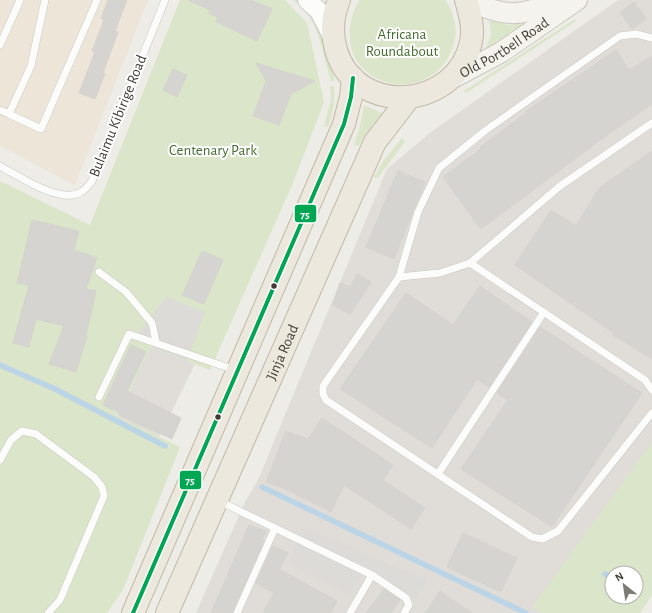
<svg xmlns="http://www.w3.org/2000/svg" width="652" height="613" font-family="'Alegreya Sans',sans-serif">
<rect width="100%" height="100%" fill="#edece7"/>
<path fill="#ece5d8" d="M 0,0 L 148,0 L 75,185 L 0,146 Z"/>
<g fill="#e0ddd8">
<path d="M 618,0 L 652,0 L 652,521 L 612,573 L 596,613 L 196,613 L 245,502 L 258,480 L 387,169 L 431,132 Z"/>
<path d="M 151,347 L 195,364 L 159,437 L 116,417 Z"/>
</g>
<g fill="#dae5c9" fill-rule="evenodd">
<path d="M 180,0 L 285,0 L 307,23 L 324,102 L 293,183 L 210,370 L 151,347 L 116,416 L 180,447 L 123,590 L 107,613 L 0,613 L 0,181 L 90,225 Z"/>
<path d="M 293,0 L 300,0 L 317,20 L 335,81 L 331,81 C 322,53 320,18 293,0 Z"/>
<path d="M 360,0 L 445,0 C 454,11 458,30 454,43 C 436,108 343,91 350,28 C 351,18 354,8 360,0 Z"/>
<path d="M 489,19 L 508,25 L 528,23 L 486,48 L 491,34 Z"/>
<path d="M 575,19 L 576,21 L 466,93 L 464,91 Z"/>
<path d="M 330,86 L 334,86 C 335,101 333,113 328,127 L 324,126 L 331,99 Z"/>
<path d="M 364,105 L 382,113 L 364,137 L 359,146 L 354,145 L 360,126 Z"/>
<path d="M 402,138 L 405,141 L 378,178 L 374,177 L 382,163 Z"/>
<path d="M 652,442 L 652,595 L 640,613 L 542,613 L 532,607 ZM 612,573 L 636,573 L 636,597 L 612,597 Z"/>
</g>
<g fill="#dcdbd7">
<path d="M 166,297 L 205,312 L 187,361 L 134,339 Z"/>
<path d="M 303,527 L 427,580 L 415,598 L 363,573 L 348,595 L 290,563 Z"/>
</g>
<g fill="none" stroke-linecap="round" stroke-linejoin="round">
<g stroke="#bbd5e7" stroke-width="5.5">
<path d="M 0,365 L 55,389 L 165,446"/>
<path d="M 262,487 L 526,613"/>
<path d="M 605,574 L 612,578"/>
</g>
</g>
<g fill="#d6d4d0" stroke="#d5d3cd">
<path d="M 108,0 L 127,0 L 115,31 L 118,32 L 103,73 L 105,74 L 95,99 L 79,93 L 95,52 L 92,51 L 104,20 L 101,18 Z"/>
<path d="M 188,0 L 251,0 L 272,9 L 257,41 L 216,22 L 217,17 L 209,13 L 210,10 Z"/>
<path d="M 634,2 L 646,19 L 632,29 L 620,12 Z"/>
<path d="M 616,50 L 629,70 L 652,56 L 652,104 L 607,135 L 481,229 L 443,177 L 481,149 L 480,147 L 526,113 L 525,112 Z"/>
<path d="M 256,63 L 315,81 L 291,94 L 279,125 L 253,116 L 266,81 Z"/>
<path d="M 173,69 L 187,75 L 177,97 L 163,90 Z"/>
<path d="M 652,151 L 652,359 L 613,335 L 614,333 L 515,265 L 551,210 L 576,226 L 599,188 Z"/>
<path d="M 398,171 L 425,182 L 394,259 L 366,247 Z"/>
<path d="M 32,220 L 79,231 L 74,250 L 97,258 L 86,289 L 96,291 L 86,335 L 87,336 L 76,372 L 49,364 L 64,326 L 36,319 L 29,347 L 13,343 L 29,285 L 17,283 Z"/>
<path d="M 202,251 L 223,260 L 204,304 L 182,295 Z"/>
<path d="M 357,274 L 371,282 L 350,314 L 333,305 L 340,283 L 350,287 Z"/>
<path d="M 480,286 L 532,322 L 489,387 L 477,379 L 432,448 L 340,389 L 406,293 L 453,325 Z"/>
<path d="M 540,327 L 642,393 L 552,527 L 461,469 L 508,400 L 497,393 Z"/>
<path d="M 131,345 L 146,352 L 127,391 L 181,418 L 172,439 L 119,415 L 120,413 L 103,405 Z"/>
<path d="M 322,418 L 393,465 L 383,480 L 425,508 L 411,529 L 344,485 L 331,512 L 283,488 L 266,482 L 286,431 L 308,439 Z"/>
<path d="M 249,525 L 266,531 L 262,540 L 264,541 L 232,613 L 211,613 Z"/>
<path d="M 463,533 L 517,558 L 501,592 L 447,567 Z"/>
<path d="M 273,546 L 288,553 L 279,569 L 337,601 L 331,613 L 263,613 L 274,593 L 256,583 Z"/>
<path d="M 384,589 L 400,600 L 391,613 L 366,613 Z"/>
<path d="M 440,591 L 472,613 L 425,613 Z"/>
</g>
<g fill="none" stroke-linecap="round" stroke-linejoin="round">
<g stroke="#c9c8c3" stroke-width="8">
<g id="service">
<path d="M 652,38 L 636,34 L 620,36 L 486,130 L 439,168 L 418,212 L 399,277 L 323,386 L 323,394 L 326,400 L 532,537 L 542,539 L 558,531 L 652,413"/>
<path d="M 0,45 L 20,0"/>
<path d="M 0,110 L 9,114 L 31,66 L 45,0"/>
<path d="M 9,114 L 41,129 L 97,0"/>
<path d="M 0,166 C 19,176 61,205 81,192 C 85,190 89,185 92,181 L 165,0"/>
<path d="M 470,263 L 645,380 L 652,390"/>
<path d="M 99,272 L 126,292 L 152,323 L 156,342"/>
<path d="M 399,277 L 440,273 L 470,263 L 560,186 L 652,123"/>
<path d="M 99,397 L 129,334 L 235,370"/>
<path d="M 0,460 L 11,440 L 22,431 L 36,434 L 94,477 L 102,487 L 104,496 L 60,600 L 48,613"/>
<path d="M 438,474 L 544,312"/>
<path d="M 219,501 L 372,575 L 350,613"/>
<path d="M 372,575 L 406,598 L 409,605 L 404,613"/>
<path d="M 237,613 L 275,528"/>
</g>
</g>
<g stroke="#c9c8c3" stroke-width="20">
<path id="tertiary" d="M 307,0 L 319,11 L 332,36"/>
</g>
<g stroke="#cbc8bf" stroke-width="22">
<g id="secondary">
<path d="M 468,0 C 502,17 523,18 556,0"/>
<path id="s1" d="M 449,80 L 500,53 L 577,0"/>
</g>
</g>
<g stroke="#c2b8a5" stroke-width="24">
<g id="trunk">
<path d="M 339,0 C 332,17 331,32 336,50 C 356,118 457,110 471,42 C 474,28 470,14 466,0"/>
<path d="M 133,613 L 344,124 L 351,97 L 353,78"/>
<path id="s2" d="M 167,613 L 375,142 L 409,98"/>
</g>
</g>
<use href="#service" stroke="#fcfcfb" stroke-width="7"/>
<use href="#tertiary" stroke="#fcfcfb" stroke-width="18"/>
<use href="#secondary" stroke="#f4f3ed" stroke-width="20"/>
<use href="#trunk" stroke="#ece8de" stroke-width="22"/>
<g stroke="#fff" stroke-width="7">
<path id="bus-1" d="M 133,613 L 344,124 L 351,97 L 353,78"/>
</g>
<use href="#bus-1" stroke="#00a651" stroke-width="4"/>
</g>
<g fill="#413d35" stroke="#fff" stroke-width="1.5">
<circle cx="274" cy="286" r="3.5"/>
<circle cx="218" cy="417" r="3.5"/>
</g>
<g text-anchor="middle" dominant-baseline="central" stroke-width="4" stroke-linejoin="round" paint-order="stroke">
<g font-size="15" fill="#456c2f" stroke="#fff">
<text x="402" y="34">Africana<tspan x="402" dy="17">Roundabout</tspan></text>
<text x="213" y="150">Centenary Park</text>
</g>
<g font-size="15" fill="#413d35" stroke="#fff">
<text stroke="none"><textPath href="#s1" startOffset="64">Old Portbell Road</textPath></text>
<text transform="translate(118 116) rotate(-68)">Bulaimu Kibirige Road</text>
<text stroke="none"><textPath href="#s2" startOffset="285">Jinja Road</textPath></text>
</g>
</g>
<g stroke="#fff" stroke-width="1.5">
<rect x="294" y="204" width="23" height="19" rx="4" fill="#00a651"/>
<rect x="179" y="470" width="23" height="20" rx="4" fill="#00a651"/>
</g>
<g font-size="11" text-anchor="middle" font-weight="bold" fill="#fff">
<text x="305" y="218">75</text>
<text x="190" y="484">75</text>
</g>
<g transform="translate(624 585) rotate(330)"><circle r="19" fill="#ffffff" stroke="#b3b1ae"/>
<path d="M0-3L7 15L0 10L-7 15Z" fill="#7d7a73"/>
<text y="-6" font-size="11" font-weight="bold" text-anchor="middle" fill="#413d35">N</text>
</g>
</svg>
